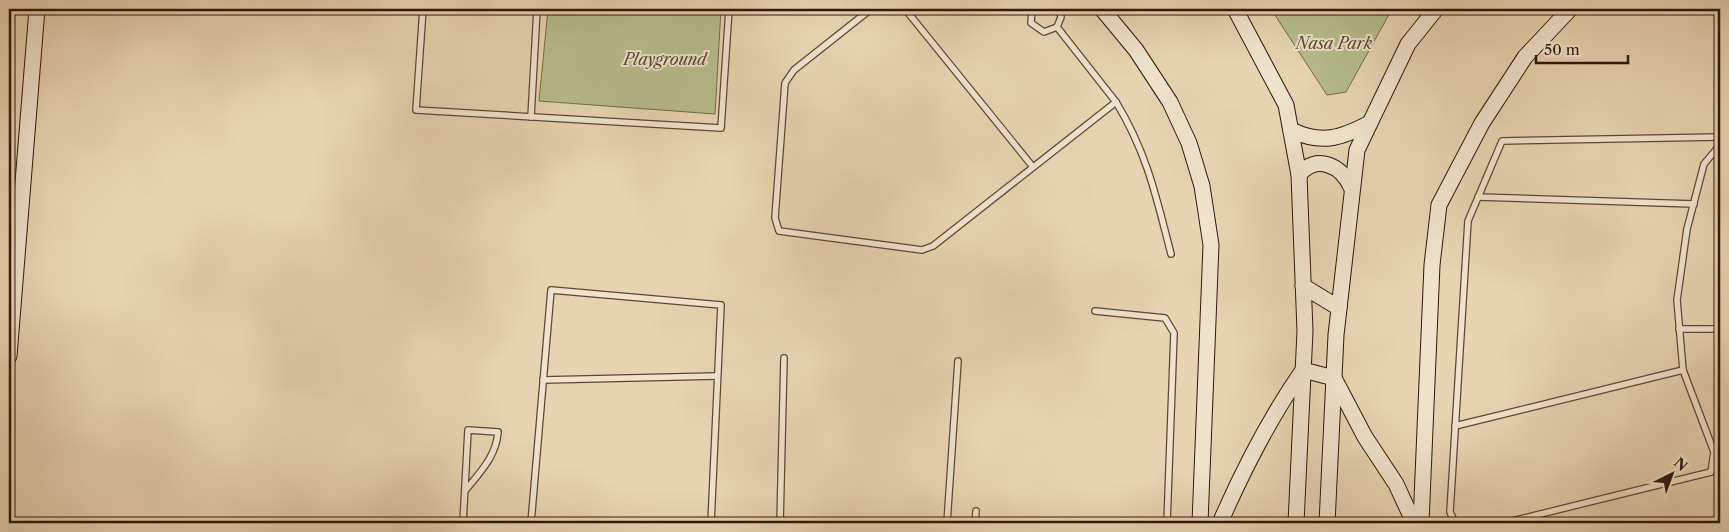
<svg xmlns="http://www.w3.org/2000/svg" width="1729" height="532" font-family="'Libre Caslon Text',serif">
<rect width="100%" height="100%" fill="#e6d4b2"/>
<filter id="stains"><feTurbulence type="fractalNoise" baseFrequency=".004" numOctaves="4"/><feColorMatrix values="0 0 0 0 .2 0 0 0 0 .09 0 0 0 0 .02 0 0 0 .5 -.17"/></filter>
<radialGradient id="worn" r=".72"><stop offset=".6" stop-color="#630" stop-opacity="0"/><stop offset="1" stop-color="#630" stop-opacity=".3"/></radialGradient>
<g fill="#b6bc8c" stroke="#74694a">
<path d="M 548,9 L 721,9 L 715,114 L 539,101 Z"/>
<path d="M 1271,9 L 1392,9 L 1346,92 L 1327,95 Z"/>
</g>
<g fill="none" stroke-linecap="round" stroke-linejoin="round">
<g stroke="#5f4632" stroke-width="8">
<g id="lane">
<path d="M 423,9 L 416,110 L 721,128 L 729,9"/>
<path d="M 871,9 L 794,70 L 785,83 L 775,218 L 779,231 L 922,250 L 933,246 L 1116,102 L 1057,27"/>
<path d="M 905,9 L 1033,167"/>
<path d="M 1032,9 L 1031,23 L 1044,32 L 1057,27 L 1061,17 L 1059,9"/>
<path d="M 1116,102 C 1147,153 1156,196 1171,254"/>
<path d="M 531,117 L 537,9"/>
<path d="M 1478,197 L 1694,204"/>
<path d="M 1095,311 L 1165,318 L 1174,333 L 1167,523"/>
<path d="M 1679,329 L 1720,329"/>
<path d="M 543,380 L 717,376"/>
<path d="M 1455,426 L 1683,370"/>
<path d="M 780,522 L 832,523"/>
<path d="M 463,523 L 468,430 L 498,432 C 496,457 480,472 465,491"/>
<path d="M 531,523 L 551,290 L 721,305 L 711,523"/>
<path d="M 780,523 L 784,358"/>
<path d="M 947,523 L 958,361"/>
<path d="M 975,523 L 976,511"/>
<path d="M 1455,523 L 1450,512 L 1468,221 L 1502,141 L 1720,137"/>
<path d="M 1504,523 L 1711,472 L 1714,452 L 1683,370 L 1677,300 L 1687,229 L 1704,164 L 1720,145"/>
</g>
</g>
<g stroke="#321608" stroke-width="17">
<g id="secondary">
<path d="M 1102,9 L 1136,50 L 1170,102 L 1189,143 L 1202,186 L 1211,245 L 1200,523"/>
<path d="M 1235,9 L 1286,105 L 1299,175 L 1305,331 L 1296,523"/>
<path d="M 1291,130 C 1322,145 1341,138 1370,123"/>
<path d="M 1299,175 C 1316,153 1342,166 1351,187"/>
<path d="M 1303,286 L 1339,308"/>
<path d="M 9,356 L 37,9"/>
<path d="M 1220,523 C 1243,470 1269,419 1303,370 L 1334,378 L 1365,437 L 1396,484 L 1414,523"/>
<path d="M 1327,523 L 1336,335 L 1357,150 L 1408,44 L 1436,9"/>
<path d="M 1421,523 L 1432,265 L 1439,205 L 1482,123 L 1525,57 L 1570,9"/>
</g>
</g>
<use href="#lane" stroke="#efe3cd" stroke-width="5.5"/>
<use href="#secondary" stroke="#efe3cd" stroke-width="15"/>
</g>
<g text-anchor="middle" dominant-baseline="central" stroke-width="4" stroke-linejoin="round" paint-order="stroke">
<g font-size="16" font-style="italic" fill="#5a4830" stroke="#efe3cd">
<text x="1334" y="43">Nasa Park</text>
<text x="665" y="59">Playground</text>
</g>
</g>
<rect width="1729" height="532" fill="none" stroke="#e6d4b2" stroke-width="30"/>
<rect x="10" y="10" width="1709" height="512" fill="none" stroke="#321608" stroke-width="2.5"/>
<rect x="15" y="15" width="1699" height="502" fill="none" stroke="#321608"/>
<g transform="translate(1672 474) rotate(42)" stroke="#efe3cd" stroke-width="4" paint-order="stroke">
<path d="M0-4L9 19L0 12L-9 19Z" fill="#321608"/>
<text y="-8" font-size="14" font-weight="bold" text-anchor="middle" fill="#321608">N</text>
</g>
<path d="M1536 55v8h92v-8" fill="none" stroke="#321608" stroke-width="2.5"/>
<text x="1544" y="55" font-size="15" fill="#321608" stroke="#efe3cd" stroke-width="4" paint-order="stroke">50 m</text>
<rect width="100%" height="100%" filter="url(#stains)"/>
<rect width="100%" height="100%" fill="url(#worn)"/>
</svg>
